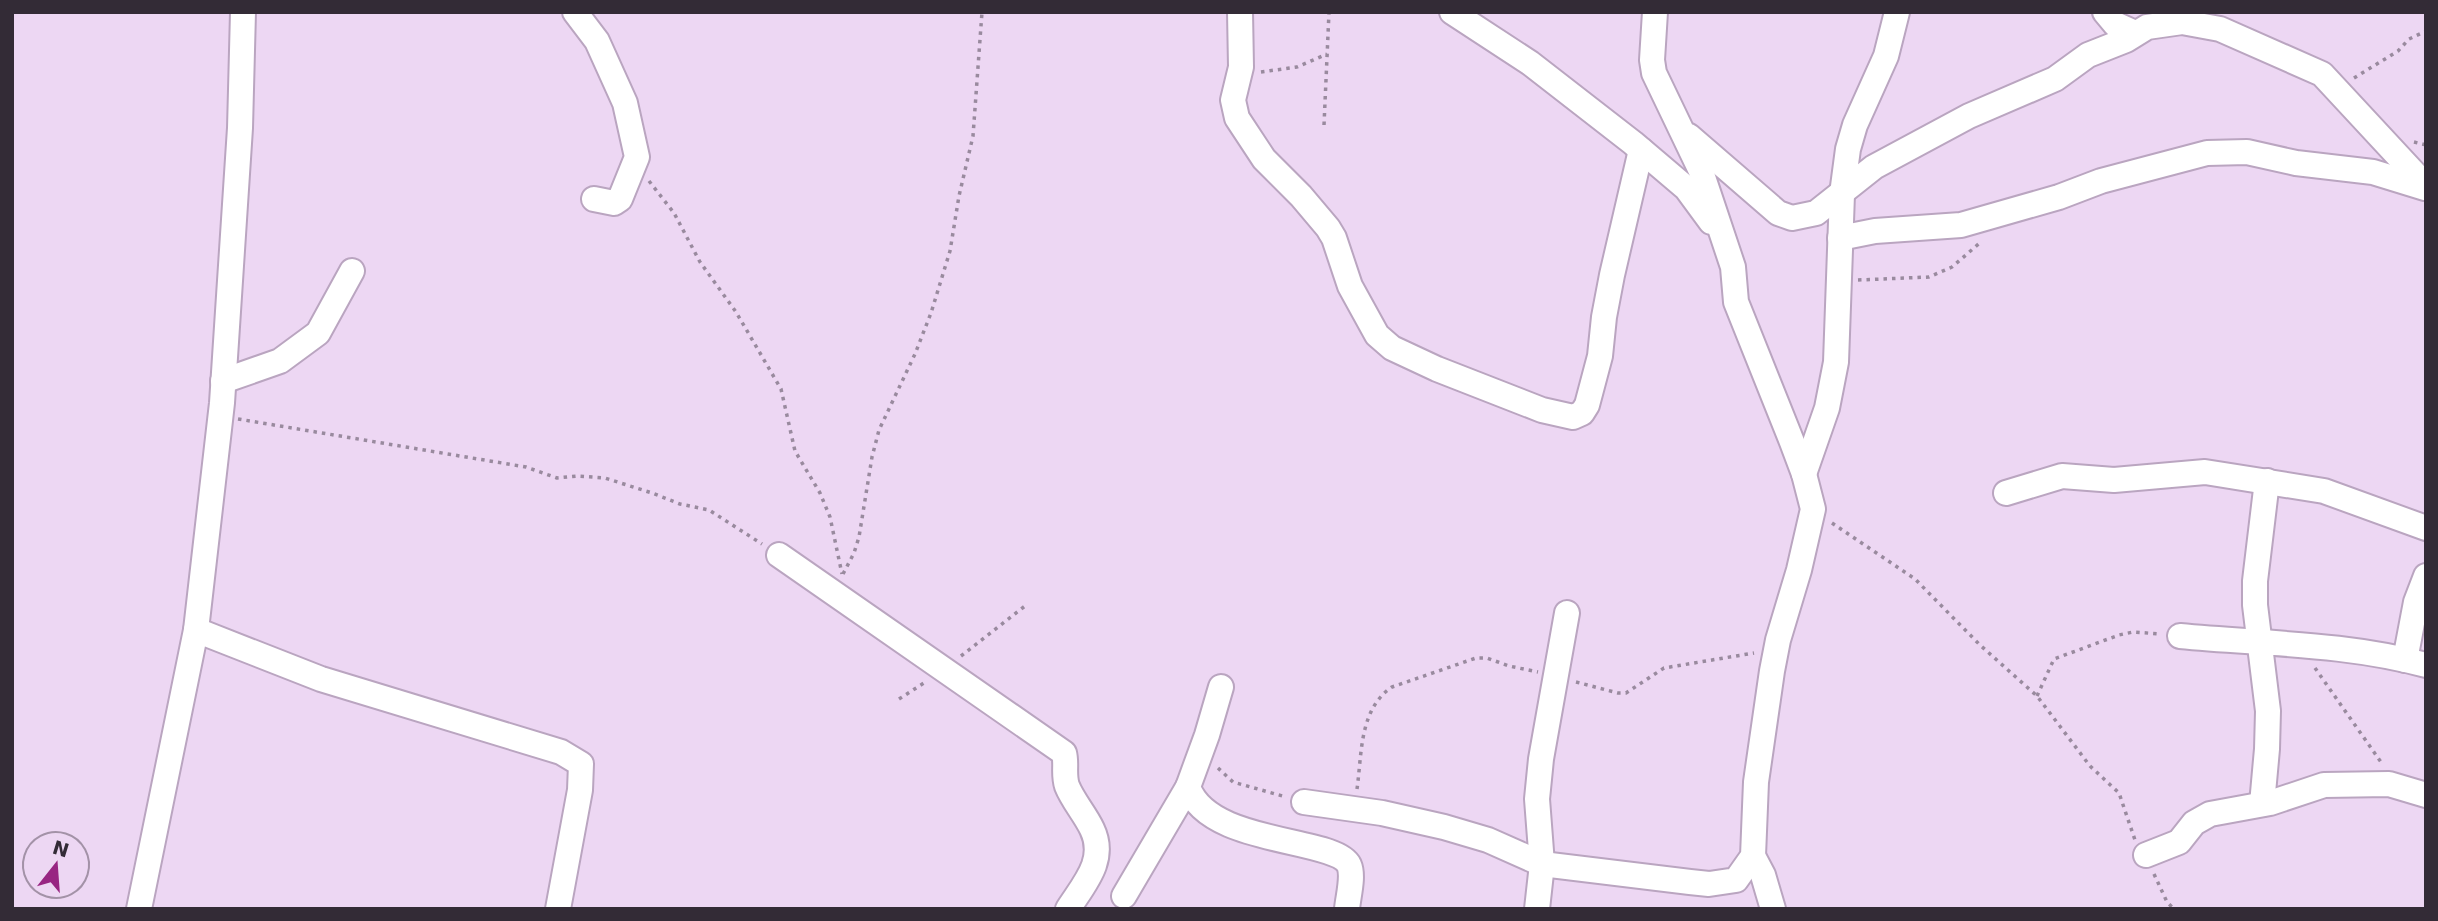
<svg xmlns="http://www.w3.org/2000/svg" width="2438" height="921" font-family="'DejaVu Sans',sans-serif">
<rect width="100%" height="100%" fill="#edd7f3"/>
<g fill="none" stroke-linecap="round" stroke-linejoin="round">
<g stroke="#baa5c0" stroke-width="28">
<g id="minor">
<path d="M 575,12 L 597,41 L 625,103 L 637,157 L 620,199 L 614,203 L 594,199"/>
<path d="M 1240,12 L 1241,67 L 1233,100 L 1237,118 L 1264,159 L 1301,196 L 1328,228 L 1334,238 L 1350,286 L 1377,335 L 1392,348 L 1437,369 L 1542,410 L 1573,417 L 1582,413 L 1587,405 L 1600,356 L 1604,317 L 1612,275 L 1641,150"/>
<path d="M 1452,12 L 1530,63 L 1633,143 L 1686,188 L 1711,222"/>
<path d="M 2105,12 L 2115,24 L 2135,33"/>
<path d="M 1689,136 L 1778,213 L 1792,218 L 1816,213 L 1874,167 L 1969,116 L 2055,79 L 2088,55 L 2126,40 L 2147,27 L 2182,22 L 2220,29 L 2322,74 L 2426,186"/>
<path d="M 1840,238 L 1875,231 L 1961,225 L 2059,197 L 2101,181 L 2207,153 L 2247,152 L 2296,163 L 2373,172 L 2425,188"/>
<path d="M 223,381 L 280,361 L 318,333 L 352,271"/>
<path d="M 1804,474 L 1827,408 L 1836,362 L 1842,194 L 1848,149 L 1855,125 L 1886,56 L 1897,12"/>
<path d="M 2006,493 L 2062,476 L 2114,480 L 2205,472 L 2324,491 L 2426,528"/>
<path d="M 779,555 L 1064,753 C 1067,764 1063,774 1067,786 C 1073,801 1085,814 1092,829 C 1107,860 1084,884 1068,909"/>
<path d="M 196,630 L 321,679 L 561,752 L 581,764 L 580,790 L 558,909"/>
<path d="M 2180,636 C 2262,644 2345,643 2426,665"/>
<path d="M 2405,660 L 2416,602 L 2426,576"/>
<path d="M 1188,787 C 1209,846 1335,837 1349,865 C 1354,876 1348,897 1347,909"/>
<path d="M 1304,802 L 1382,813 L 1444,827 L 1488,840 L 1542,864 L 1690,882 L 1709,884 L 1736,880 L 1753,856 L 1756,782 L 1772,671 L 1778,640 L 1799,570 L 1813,509 L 1804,474 L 1792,442 L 1736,302 L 1733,267 L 1701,171 L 1654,73 L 1652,60 L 1655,12"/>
<path d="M 2262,804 L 2267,749 L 2268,711 L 2255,605 L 2255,581 L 2267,481"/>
<path d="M 2146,855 L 2179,842 L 2194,823 L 2210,814 L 2270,803 L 2324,785 L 2389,784 L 2426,795"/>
<path d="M 1753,856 L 1763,875 L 1773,909"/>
<path d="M 1124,896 L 1188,787 L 1207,735 L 1221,687"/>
<path d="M 139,909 L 196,630 L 222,403 L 240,128 L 243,12"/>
<path d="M 1537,909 L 1542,864 L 1537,799 L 1541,759 L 1567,613"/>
</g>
</g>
<g stroke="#998a9e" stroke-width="3.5" stroke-dasharray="3.5 5" stroke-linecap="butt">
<path d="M 1261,72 L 1297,67 L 1327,54"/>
<path d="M 2354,78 L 2398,51 L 2409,39 L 2426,31"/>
<path d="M 1324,125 L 1329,12"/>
<path d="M 2414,142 L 2426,145"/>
<path d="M 649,181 L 674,213 L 700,262 L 736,312 L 781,389 L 795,451 L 820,493 L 830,517 L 842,574"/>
<path d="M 1858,280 L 1929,277 L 1952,267 L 1982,241"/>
<path d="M 238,419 L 526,467 L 557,478 L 577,476 L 605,478 L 652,493 L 680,504 L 709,510 L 762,544"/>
<path d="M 1832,523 L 1915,579 L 1980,645 L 2037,696 L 2090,766 L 2119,793 L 2135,840"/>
<path d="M 843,574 L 854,553 L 859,537 L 872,457 L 879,430 L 915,354 L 931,313 L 950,251 L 959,196 L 973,136 L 982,12"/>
<path d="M 961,656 L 1025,606"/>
<path d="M 2315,668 L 2383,765"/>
<path d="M 1576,682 L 1618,693 L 1626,693 L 1664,668 L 1754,653"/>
<path d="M 2037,696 L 2054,659 L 2119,635 L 2133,632 L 2160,634"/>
<path d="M 899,699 L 927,681"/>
<path d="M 1218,768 L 1233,782 L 1286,797"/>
<path d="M 1357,789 C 1362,754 1359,709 1392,687 L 1476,658 L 1487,658 L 1509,666 L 1538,672"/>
<path d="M 2154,874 L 2167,902 L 2174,909"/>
</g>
<use href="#minor" stroke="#fff" stroke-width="24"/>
</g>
<rect width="2438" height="921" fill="none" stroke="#332b36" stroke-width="28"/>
<g transform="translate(56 865) rotate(17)"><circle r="33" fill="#edd7f3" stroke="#a392a7" stroke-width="2"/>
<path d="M0-5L12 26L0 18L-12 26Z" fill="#982582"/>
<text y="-10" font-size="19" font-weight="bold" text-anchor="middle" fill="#332b36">N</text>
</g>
</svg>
